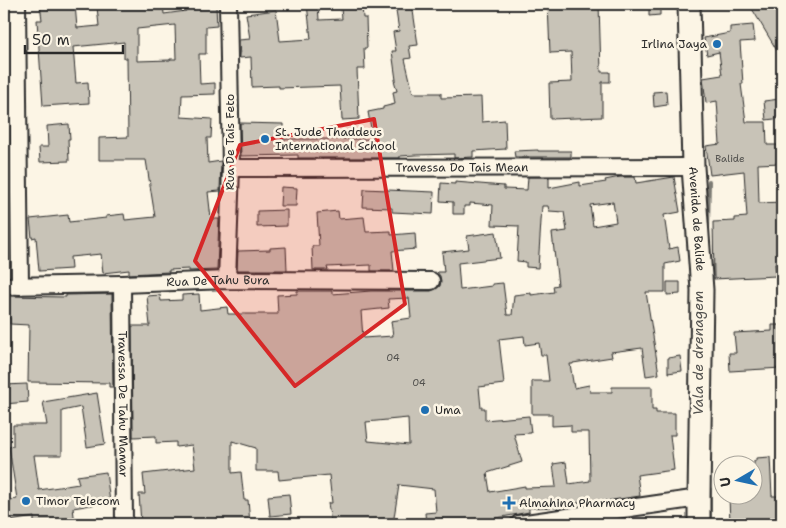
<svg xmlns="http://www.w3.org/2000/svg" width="786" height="528" font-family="'Shantell Sans',sans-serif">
<rect width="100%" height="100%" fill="#fcf5e5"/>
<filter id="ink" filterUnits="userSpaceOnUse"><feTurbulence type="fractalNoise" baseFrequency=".02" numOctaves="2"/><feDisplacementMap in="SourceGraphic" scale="10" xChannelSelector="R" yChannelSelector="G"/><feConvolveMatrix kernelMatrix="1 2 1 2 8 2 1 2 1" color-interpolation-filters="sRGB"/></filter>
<g filter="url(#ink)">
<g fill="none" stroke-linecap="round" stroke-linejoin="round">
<g stroke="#7d7b74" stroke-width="4">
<path d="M 708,229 L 709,181"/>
<path d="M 710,517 L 710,489"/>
</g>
</g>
<g fill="#c8c3b7" stroke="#2b2b2b" fill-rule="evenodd">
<path d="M 40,4 L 75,4 L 77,28 L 99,26 L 97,7 L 123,4 L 143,4 L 143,5 L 163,4 L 164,14 L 186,11 L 186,8 L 189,8 L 188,4 L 214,4 L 214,6 L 216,6 L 217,26 L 206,27 L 206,54 L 199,54 L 200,84 L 215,83 L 215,94 L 182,95 L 181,117 L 212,119 L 211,138 L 207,138 L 208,163 L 221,161 L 220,191 L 208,192 L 211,219 L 219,219 L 217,270 L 189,271 L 189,269 L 169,270 L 169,272 L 129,274 L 129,270 L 103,273 L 101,254 L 70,257 L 71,269 L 39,271 L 36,237 L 32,238 L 30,219 L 68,215 L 69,222 L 106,218 L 106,216 L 124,214 L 125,220 L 155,217 L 146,160 L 99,160 L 99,138 L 128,137 L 127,58 L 124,58 L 124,42 L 73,47 L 76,83 L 88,82 L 89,103 L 43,106 L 37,20 L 42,20 ZM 175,25 L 176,59 L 170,59 L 170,60 L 137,61 L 137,29 Z"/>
<path d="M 307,4 L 318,4 L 319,20 L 342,19 L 341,8 L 362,6 L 363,18 L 366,18 L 367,48 L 364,48 L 365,69 L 357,69 L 359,119 L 342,120 L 340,86 L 279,88 L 279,86 L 252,87 L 251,57 L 240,58 L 239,40 L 250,39 L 246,14 L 276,10 L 280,41 L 311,39 Z"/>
<path d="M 395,4 L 412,4 L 418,45 L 409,46 L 411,58 L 405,59 L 413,93 L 441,93 L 441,98 L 481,97 L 482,122 L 505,120 L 506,149 L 473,151 L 473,157 L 454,158 L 454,154 L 416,155 L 400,156 L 400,158 L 298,158 L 298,155 L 241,156 L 240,123 L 283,124 L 283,139 L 373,139 L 368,112 L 383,109 L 383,107 L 395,104 L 393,92 L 397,91 L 394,80 L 396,80 L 392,51 L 396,51 L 393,32 L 399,31 Z"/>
<path d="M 548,4 L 599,4 L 601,72 L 610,72 L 610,82 L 602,82 L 602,117 L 550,119 L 549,83 L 572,82 L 571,52 L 550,53 Z"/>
<path d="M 649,4 L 660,4 L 660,15 L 649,16 Z"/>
<path d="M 770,4 L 782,4 L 782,59 L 751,7 Z"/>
<path d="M 753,25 L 755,41 L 740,42 L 743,84 L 741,84 L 746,122 L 766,122 L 767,145 L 781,145 L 781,163 L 758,164 L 759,203 L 782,202 L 782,264 L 775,264 L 776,276 L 714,279 L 713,222 L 735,221 L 735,218 L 747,217 L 744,171 L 710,175 L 706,146 L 720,144 L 717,101 L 706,103 L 703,78 L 722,75 L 719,52 L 707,55 L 704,38 L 730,33 L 730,27 Z"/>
<path d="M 666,91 L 667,105 L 654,107 L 653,92 Z"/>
<path d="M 780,99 L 782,118 L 766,120 L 764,101 Z"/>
<path d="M 69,124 L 70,139 L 68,139 L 69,161 L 40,162 L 39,147 L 48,147 L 47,126 Z"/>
<path d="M 538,150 L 538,151 L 571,151 L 571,157 L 515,157 L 514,151 Z"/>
<path d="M 528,177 L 549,177 L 549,188 L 580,182 L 580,186 L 606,182 L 605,180 L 620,177 L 635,177 L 636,183 L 674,177 L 680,212 L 664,215 L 669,249 L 678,247 L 680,261 L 665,264 L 665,292 L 646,292 L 659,374 L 646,376 L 642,348 L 611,352 L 612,357 L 573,363 L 573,364 L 570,364 L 574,388 L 589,385 L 590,392 L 612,392 L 612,387 L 652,387 L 652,410 L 656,410 L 656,413 L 675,413 L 675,435 L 670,435 L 674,470 L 637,475 L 640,496 L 605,501 L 591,502 L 591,501 L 557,505 L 558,507 L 529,508 L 529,512 L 470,523 L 426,524 L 425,513 L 436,512 L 434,489 L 399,485 L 393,524 L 331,524 L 328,503 L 332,503 L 329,475 L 279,480 L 278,471 L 256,471 L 256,448 L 232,441 L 232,473 L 241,472 L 244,500 L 248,500 L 250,524 L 141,524 L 139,494 L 145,494 L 143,474 L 195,468 L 192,445 L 176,447 L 176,442 L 156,443 L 156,436 L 133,437 L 132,326 L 150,326 L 147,296 L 160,295 L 161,301 L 182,300 L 182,295 L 199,294 L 200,310 L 227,307 L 228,314 L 278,314 L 277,295 L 297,294 L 297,291 L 332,291 L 332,294 L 371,291 L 431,291 L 436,289 L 440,286 L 441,281 L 440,276 L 437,272 L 444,272 L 442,252 L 469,249 L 467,236 L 496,232 L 500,258 L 458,263 L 460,290 L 492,286 L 492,284 L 503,283 L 507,315 L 512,315 L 514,295 L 531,293 L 531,295 L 554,292 L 553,286 L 558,285 L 552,233 L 567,231 L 564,212 L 549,211 L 548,206 L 542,206 L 538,268 L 526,267 L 526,262 L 517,261 L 519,226 L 492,225 L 493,205 L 470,203 L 470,206 L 464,206 L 464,214 L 453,214 L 453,202 L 440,201 L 441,183 L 455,184 L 455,182 L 504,186 L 504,189 L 527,190 ZM 613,202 L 616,222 L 593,226 L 590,205 ZM 409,298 L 411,318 L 391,321 L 393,336 L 363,338 L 361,311 L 389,308 L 388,299 ZM 524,336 L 525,345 L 539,343 L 541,355 L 546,355 L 549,381 L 532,381 L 532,414 L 552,414 L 552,426 L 571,425 L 571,432 L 589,432 L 590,481 L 569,484 L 566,462 L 553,464 L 556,487 L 525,488 L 525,486 L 490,492 L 487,473 L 522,462 L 514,434 L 531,433 L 529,416 L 485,420 L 485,408 L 481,408 L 479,387 L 504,384 L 499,339 ZM 408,418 L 409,445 L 368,441 L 366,422 Z"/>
<path d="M 281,187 L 297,188 L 296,206 L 280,206 Z"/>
<path d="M 364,189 L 434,192 L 433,214 L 392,212 L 392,208 L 363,207 Z"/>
<path d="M 287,210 L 287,226 L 257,227 L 257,211 Z"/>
<path d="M 338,211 L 339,219 L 364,217 L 366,232 L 391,231 L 391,235 L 415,233 L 416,249 L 392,251 L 394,271 L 371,271 L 371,265 L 327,267 L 328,270 L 313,270 L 312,246 L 319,246 L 317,213 Z"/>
<path d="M 286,247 L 287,270 L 237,270 L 238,251 L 270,250 L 270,248 Z"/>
<path d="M 667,282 L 680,282 L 680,294 L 667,295 Z"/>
<path d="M 112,294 L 113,387 L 109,387 L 109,383 L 28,382 L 29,325 L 10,324 L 10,318 L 4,317 L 4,296 L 66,297 L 66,295 Z"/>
<path d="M 772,325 L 782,325 L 782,368 L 730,371 L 729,353 L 736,353 L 734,333 L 772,331 Z"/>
<path d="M 680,356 L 682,371 L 668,373 L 668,358 Z"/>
<path d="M 27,384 L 28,402 L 4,404 L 4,385 Z"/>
<path d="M 97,393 L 105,444 L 87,447 L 81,407 L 62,411 L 62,455 L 34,455 L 39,490 L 79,484 L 77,476 L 106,472 L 110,502 L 73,508 L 75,524 L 34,524 L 34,517 L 4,522 L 4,501 L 17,499 L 9,447 L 13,446 L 13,425 L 47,425 L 43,402 Z"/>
<path d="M 770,457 L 772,496 L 782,496 L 782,515 L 779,515 L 779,524 L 730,524 L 729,496 L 754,496 L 754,461 L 756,461 L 756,458 Z"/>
<path d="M 289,494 L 291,514 L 270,516 L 268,496 Z"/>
</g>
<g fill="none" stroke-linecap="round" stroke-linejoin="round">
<g stroke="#2b2b2b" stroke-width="20">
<g id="minor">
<path d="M 17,4 L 20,286"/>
<path id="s1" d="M 231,168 L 693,167"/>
<path d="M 227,280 L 231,168 L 228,4"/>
<path id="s2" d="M 122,284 L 124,524"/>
<path id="s3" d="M 4,286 L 122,284 L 227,280 L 431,281"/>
<path d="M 519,524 L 699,498"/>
</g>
</g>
<g stroke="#2b2b2b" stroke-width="25">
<g id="major">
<path id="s4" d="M 689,4 L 693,167 L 702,290 L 699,498 L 699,524"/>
</g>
</g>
<use href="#minor" stroke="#fcf5e5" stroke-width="16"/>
<use href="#major" stroke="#fcf5e5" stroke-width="21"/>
</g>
</g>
<path fill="#d62828" fill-opacity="0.2" stroke="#d62828" stroke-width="4" stroke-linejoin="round" d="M 374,119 L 405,304 L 295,386 L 195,261 L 240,145 Z"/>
<g fill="#1f6fb2" stroke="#fcf5e5" stroke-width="2">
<circle cx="717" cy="44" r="5"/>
<circle cx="265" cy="139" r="5"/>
<circle cx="425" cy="410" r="5"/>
<circle cx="26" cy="501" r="5"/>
<path d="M506.5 495.5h5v5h5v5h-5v5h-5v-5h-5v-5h5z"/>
</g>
<g text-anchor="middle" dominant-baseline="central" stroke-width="5" stroke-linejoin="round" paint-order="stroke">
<g font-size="10" fill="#52514e">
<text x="730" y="158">Balide</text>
<text x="393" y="357">04</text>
<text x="419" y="382">04</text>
</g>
<g font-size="12" fill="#2b2b2b" stroke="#fcf5e5" text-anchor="start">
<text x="707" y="44" text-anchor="end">Irlina Jaya</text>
<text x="275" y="132">St. Jude Thaddeus<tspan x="275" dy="14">International School</tspan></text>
<text x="435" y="410">Uma</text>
<text x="36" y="501">Timor Telecom</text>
<text x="519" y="503">Almahina Pharmacy</text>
</g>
<g font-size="12" fill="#2b2b2b" stroke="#fcf5e5">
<text transform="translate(230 142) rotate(-90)">Rua De Tais Feto</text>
<text stroke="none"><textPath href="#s1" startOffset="231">Travessa Do Tais Mean</textPath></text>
<text stroke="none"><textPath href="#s4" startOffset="215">Avenida de Balide</textPath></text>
<text stroke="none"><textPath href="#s3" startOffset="214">Rua De Tahu Bura</textPath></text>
<text stroke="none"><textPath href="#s2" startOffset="120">Travessa De Tahu Mamar</textPath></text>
</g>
<g font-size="14" font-style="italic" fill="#545350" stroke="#fcf5e5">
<text transform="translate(698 353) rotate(-90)">Vala de drenagem</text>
</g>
</g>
<rect width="786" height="528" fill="none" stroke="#fcf5e5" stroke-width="20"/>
<rect x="10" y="10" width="766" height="508" fill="none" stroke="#2b2b2b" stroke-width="2" filter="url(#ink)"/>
<g transform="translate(738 480) rotate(261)"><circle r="24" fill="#fcf5e5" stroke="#a8a49b"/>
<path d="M0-4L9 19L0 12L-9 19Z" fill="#1f6fb2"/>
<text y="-8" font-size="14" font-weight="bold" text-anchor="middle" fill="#2b2b2b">U</text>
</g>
<path d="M25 45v8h98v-8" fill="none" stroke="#2b2b2b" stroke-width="2.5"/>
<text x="32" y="45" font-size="15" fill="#2b2b2b" stroke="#fcf5e5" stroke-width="4" paint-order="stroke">50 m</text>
</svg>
